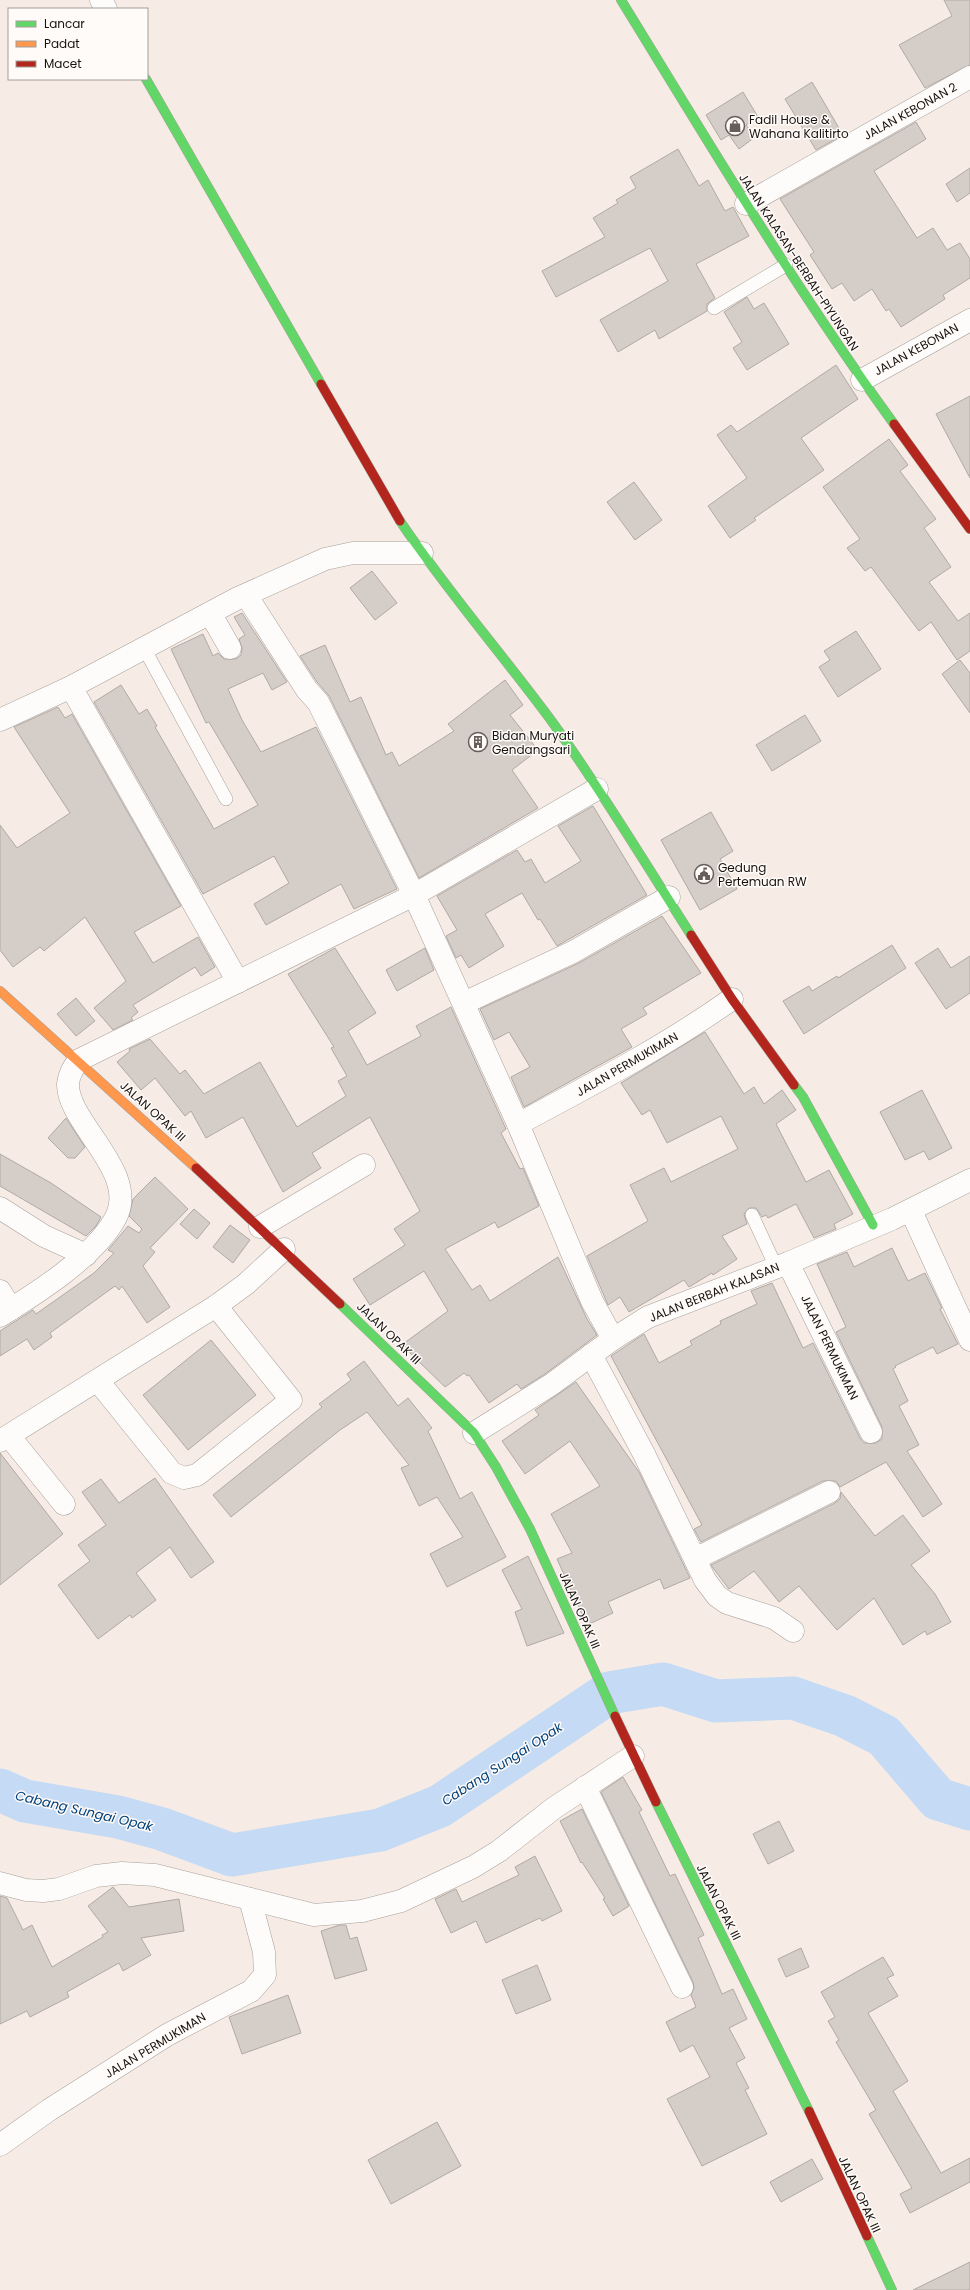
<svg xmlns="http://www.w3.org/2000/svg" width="970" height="2290" font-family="Poppins,sans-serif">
<rect width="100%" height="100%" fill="#f6ece5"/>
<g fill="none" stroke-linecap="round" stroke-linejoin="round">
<path stroke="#c5daf4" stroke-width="43" d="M 0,1790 L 25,1801 L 118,1817 L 162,1829 L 232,1855 L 380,1830 L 440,1806 L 609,1693 L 663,1684 L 716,1701 L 793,1698 L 845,1716 L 884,1736 L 938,1799 L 970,1809"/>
</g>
<g fill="#d4cdc8" stroke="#b1a9a4">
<path d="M 944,0 L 970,0 L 970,65 L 925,88 L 899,45 L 952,16 Z"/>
<path d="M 812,82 L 843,135 L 816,150 L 785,99 Z"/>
<path d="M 743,92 L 758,117 L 746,125 L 755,137 L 739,149 L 729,135 L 721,140 L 706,115 Z"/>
<path d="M 916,122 L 926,139 L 874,171 L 917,238 L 933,228 L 947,250 L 960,243 L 970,259 L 970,278 L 943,295 L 945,299 L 901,327 L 889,309 L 886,311 L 872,289 L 854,301 L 842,283 L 832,289 L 810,255 L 814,252 L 780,199 Z"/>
<path d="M 678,149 L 699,186 L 708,180 L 725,211 L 733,207 L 749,236 L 696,264 L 715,298 L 707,304 L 707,311 L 659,339 L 655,330 L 618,352 L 600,320 L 668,281 L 650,248 L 556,297 L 542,271 L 605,237 L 593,218 L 618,203 L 616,200 L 636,188 L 630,177 Z"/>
<path d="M 970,168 L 970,193 L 957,202 L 946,184 Z"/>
<path d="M 747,297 L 754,309 L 764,303 L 789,344 L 747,370 L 733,348 L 742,342 L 724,312 Z"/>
<path d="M 836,365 L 858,399 L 801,438 L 824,470 L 754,518 L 756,520 L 730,538 L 708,506 L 747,478 L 717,435 L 731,425 L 737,432 Z"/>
<path d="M 970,396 L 970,478 L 936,414 Z"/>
<path d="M 889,439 L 908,465 L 900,471 L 936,519 L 924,528 L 951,567 L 929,582 L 958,621 L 970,613 L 970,651 L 957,660 L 931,622 L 919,631 L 871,567 L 865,571 L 847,548 L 860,539 L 823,487 Z"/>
<path d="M 634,482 L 662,520 L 635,540 L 607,502 Z"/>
<path d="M 372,571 L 397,603 L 375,620 L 350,588 Z"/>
<path d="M 242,613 L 287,682 L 272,690 L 263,673 L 228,689 L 242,720 L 261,752 L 316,727 L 397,889 L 354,909 L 341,884 L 266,925 L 254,904 L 289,883 L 274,856 L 203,894 L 94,702 L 121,685 L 139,714 L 147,709 L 157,726 L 155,727 L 214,829 L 258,805 L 209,722 L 206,723 L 171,649 L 203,634 L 213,656 L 218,653 L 224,659 L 236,659 L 241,655 L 242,648 L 239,639 L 245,635 L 234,617 Z"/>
<path d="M 856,631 L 881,669 L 838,697 L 819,667 L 830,660 L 824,651 Z"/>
<path d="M 325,645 L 350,702 L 361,697 L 386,755 L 392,752 L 399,766 L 454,731 L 448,724 L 505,680 L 523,705 L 510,715 L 538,750 L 512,770 L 538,808 L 419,878 L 329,696 L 317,682 L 300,656 Z"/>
<path d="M 960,660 L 970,673 L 970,713 L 942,674 Z"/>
<path d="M 58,707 L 65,718 L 72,714 L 181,906 L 134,932 L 153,963 L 198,937 L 215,967 L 201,976 L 195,967 L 133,1005 L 138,1012 L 131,1018 L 133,1020 L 113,1030 L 94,1008 L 126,981 L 85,917 L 44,951 L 40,947 L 13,967 L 0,950 L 0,825 L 17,848 L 70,813 L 14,727 Z"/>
<path d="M 805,715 L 821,741 L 772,771 L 756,745 Z"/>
<path d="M 593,806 L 647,895 L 557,946 L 540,919 L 538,920 L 522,893 L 485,914 L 504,946 L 469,968 L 461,955 L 456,958 L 446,936 L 457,930 L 437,896 L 517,850 L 525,862 L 531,859 L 545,883 L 581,861 L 558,826 Z"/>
<path d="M 711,812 L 733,851 L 720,859 L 737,889 L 700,910 L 661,840 Z"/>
<path d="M 662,916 L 701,973 L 643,1008 L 647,1014 L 621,1029 L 632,1047 L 524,1107 L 511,1077 L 530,1067 L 509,1032 L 494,1040 L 480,1009 L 579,963 Z"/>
<path d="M 892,945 L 906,968 L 804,1034 L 783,1001 L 809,986 L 812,991 L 837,976 L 838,978 Z"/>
<path d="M 335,948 L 376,1013 L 348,1031 L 367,1065 L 421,1036 L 416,1026 L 451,1007 L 506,1129 L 501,1133 L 520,1169 L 523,1168 L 539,1206 L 498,1228 L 495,1222 L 445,1249 L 472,1290 L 480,1285 L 490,1301 L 558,1257 L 587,1319 L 597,1335 L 545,1374 L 521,1389 L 517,1384 L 489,1403 L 469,1375 L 467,1376 L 464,1373 L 445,1387 L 411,1354 L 403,1344 L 448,1311 L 424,1271 L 370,1305 L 353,1279 L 405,1245 L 394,1229 L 420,1211 L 370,1117 L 312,1153 L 321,1168 L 283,1192 L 243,1117 L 206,1138 L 191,1111 L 185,1116 L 155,1078 L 141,1090 L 117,1062 L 130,1051 L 129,1049 L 150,1039 L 180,1074 L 185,1070 L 204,1094 L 260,1062 L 297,1127 L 346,1096 L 338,1081 L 347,1076 L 331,1048 L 334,1047 L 288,974 Z"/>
<path d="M 425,948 L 434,970 L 397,991 L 386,970 Z"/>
<path d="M 938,948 L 951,968 L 970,956 L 970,993 L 946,1009 L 915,963 Z"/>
<path d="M 76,998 L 95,1021 L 76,1036 L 57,1014 Z"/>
<path d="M 705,1032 L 744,1094 L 754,1087 L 764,1104 L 782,1090 L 796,1110 L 776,1124 L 806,1182 L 829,1170 L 853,1214 L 834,1224 L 836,1229 L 814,1238 L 796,1204 L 768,1218 L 766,1215 L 762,1217 L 756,1208 L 749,1208 L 744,1214 L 747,1224 L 722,1236 L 737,1259 L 713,1275 L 712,1273 L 689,1287 L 684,1280 L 629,1312 L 620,1297 L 608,1305 L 587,1256 L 648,1221 L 630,1185 L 664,1168 L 671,1182 L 738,1149 L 721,1116 L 667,1143 L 650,1110 L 642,1115 L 621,1083 Z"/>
<path d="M 922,1090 L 952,1148 L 929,1160 L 924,1151 L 905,1160 L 880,1112 Z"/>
<path d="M 66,1118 L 85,1147 L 75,1158 L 68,1158 L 48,1138 Z"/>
<path d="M 0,1154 L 51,1183 L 101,1217 L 96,1226 L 86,1236 L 0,1186 Z"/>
<path d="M 155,1177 L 188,1209 L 150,1248 L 155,1252 L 143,1266 L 170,1307 L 147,1323 L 122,1286 L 119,1290 L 115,1286 L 50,1333 L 52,1337 L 34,1350 L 27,1339 L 0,1356 L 0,1331 L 33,1310 L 36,1314 L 94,1273 L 114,1253 L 108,1250 L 128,1226 L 139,1233 L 142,1229 L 129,1216 L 133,1199 Z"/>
<path d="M 194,1209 L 210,1223 L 197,1239 L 180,1224 Z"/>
<path d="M 230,1225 L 250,1240 L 233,1263 L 213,1247 Z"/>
<path d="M 892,1248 L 908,1281 L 925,1273 L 942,1308 L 940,1309 L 958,1344 L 937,1354 L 933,1347 L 895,1366 L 896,1367 L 893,1369 L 908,1401 L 899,1406 L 919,1445 L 907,1451 L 942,1504 L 923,1517 L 886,1462 L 840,1487 L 836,1481 L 823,1481 L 701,1542 L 694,1529 L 702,1525 L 611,1356 L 644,1334 L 659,1363 L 692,1345 L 690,1341 L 721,1324 L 720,1321 L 757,1304 L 751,1291 L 772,1283 L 803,1348 L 813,1343 L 860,1438 L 864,1443 L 876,1443 L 882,1439 L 882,1427 L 836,1332 L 846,1327 L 817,1264 L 847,1252 L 854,1267 Z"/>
<path d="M 211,1340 L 256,1395 L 188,1450 L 143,1395 Z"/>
<path d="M 364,1361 L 398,1406 L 408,1398 L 432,1428 L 428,1431 L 460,1499 L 472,1492 L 506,1557 L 447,1587 L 430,1554 L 463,1537 L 437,1497 L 419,1506 L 401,1468 L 409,1465 L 367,1412 L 340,1430 L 231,1517 L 213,1495 L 322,1407 L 319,1404 L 351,1380 L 347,1374 Z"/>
<path d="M 576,1382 L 639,1472 L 690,1578 L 664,1589 L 660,1579 L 608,1602 L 613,1613 L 587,1625 L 557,1559 L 572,1553 L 551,1514 L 600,1486 L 570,1441 L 525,1474 L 502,1441 L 539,1415 L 535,1410 Z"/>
<path d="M 0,1453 L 63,1534 L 0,1585 Z"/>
<path d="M 155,1478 L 214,1562 L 191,1578 L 170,1547 L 136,1573 L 156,1600 L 132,1618 L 130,1615 L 98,1639 L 58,1585 L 90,1561 L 78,1545 L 106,1525 L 82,1492 L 101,1479 L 119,1503 Z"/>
<path d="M 841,1492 L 875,1536 L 903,1515 L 930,1551 L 911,1565 L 935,1594 L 951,1622 L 927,1635 L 925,1631 L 903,1645 L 874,1598 L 837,1630 L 799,1586 L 779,1602 L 754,1571 L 729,1589 L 713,1568 L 711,1565 L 835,1503 L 840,1499 Z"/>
<path d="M 528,1556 L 564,1633 L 527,1646 L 515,1612 L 522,1609 L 502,1570 Z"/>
<path d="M 623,1777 L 642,1810 L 639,1812 L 670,1876 L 675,1874 L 704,1935 L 698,1938 L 722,1994 L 733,1989 L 747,2019 L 729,2028 L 745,2058 L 736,2063 L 749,2088 L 745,2090 L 767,2134 L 702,2166 L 667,2099 L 710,2077 L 693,2045 L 680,2052 L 666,2022 L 696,2007 L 691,1995 L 694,1988 L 693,1982 L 601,1792 Z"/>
<path d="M 582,1809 L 629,1906 L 613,1916 L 603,1899 L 605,1898 L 582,1862 L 581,1863 L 560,1821 Z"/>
<path d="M 779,1821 L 794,1851 L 768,1864 L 753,1834 Z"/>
<path d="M 535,1856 L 562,1911 L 542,1921 L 540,1918 L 486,1943 L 476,1921 L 451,1933 L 435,1899 L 456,1889 L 462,1902 L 519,1875 L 515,1867 Z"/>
<path d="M 113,1887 L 129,1907 L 179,1899 L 184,1931 L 141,1938 L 151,1955 L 123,1971 L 119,1963 L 67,1992 L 69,1997 L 30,2017 L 27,2011 L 0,2024 L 0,1896 L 7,1898 L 23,1930 L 32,1925 L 52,1967 L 103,1937 L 102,1935 L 108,1932 L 88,1906 Z"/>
<path d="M 340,1925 L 346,1925 L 350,1939 L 357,1937 L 367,1970 L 335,1979 L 321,1931 Z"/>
<path d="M 801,1948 L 809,1967 L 786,1977 L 778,1959 Z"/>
<path d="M 883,1957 L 894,1975 L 887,1978 L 898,1996 L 868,2013 L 908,2081 L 893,2091 L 941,2173 L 970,2158 L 970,2182 L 910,2213 L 900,2194 L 912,2188 L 869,2114 L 876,2110 L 836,2042 L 839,2040 L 828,2021 L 835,2017 L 821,1992 Z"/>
<path d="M 537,1965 L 551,2000 L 516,2014 L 502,1980 Z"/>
<path d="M 288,1995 L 301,2033 L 242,2054 L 229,2017 Z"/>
<path d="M 437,2122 L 461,2166 L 391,2204 L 368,2160 Z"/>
<path d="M 812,2159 L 823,2179 L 781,2202 L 770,2182 Z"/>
<path d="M 970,2262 L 970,2290 L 913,2290 Z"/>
</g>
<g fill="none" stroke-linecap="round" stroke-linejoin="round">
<g stroke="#a7a09b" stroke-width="14">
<g id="lane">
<path d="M 714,308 L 786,265"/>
<path d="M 144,648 L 226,799"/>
<path d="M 752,1215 L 776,1267"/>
</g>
</g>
<g stroke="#a7a09b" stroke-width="23">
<g id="street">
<path d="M 101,0 L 106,9"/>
<path d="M 746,204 L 970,77"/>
<path d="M 862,380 L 970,320"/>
<path d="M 246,595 L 307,690 L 318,702 L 414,895 L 597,789"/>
<path d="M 210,613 L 230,648"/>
<path d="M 71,687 L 238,982"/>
<path d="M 0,720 L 71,687 L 238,598 L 325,559 L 353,553 L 422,553"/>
<path d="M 464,1003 L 573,952 L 669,897"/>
<path d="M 518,1124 C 591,1085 664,1047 732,999"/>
<path d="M 0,1208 L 44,1236 L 86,1255"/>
<path d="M 911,1211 L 970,1340"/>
<path d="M 260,1227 L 364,1165"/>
<path d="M 788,1263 L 871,1432"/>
<path d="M 0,1291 L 11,1309"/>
<path d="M 0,1316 C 37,1293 94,1257 115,1219 C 141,1173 67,1123 68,1084 C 69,1074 73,1068 79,1060 L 414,895 L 518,1124 L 592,1301 L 613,1339"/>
<path d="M 591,1355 L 644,1454 L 705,1580 L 717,1596 L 727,1603 L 774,1618 L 793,1631"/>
<path d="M 98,1381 L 172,1473 L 184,1478 L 197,1475 L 291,1400 L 216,1306"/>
<path d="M 474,1433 L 552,1384 L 613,1339 L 648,1317 L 788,1263 L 892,1219 L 970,1180"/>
<path d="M 9,1436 L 64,1504"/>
<path d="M 0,1441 L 216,1306 L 246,1284 L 284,1249"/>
<path d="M 695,1559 L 829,1492"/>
<path d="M 585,1787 L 682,1987"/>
<path d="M 0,1883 L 26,1890 L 43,1891 L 59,1889 L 96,1876 L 122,1873 L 155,1875 L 314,1915 L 362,1911 L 401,1901 L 473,1867 L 499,1851 L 554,1808 L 633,1756"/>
<path d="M 0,2145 L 49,2110 L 167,2035 L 251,1991 L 265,1975 L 264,1952 L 250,1899"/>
</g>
</g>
<g stroke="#a7a09b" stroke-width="10">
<g id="fast">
<path d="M 621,0 C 709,143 795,288 894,424"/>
<path d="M 146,79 L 321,384"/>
<path d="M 400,521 C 447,591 503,655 553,723 C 602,791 646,865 691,935"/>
<path d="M 794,1085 L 803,1097 L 873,1225"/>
<path d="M 340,1304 L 474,1433 L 496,1467 L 530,1529 L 615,1716"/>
<path d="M 656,1802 L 809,2111"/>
<path d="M 867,2236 L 892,2290"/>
</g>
</g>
<g stroke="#a7a09b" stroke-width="10">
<path id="slow" d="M 0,991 L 196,1168"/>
</g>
<g stroke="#a7a09b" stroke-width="10">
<g id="jam">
<path d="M 321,384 L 400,521"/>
<path d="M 894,424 L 970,529"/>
<path d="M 691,935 L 732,999 L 794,1085"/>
<path d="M 196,1168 L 340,1304"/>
<path d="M 615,1716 L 656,1802"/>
<path d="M 809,2111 L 867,2236"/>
</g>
</g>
<use href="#lane" stroke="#fefcfb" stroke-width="13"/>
<use href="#street" stroke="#fefcfb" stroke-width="22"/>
<use href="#fast" stroke="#63d668" stroke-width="9"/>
<use href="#slow" stroke="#ff974d" stroke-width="9"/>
<use href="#jam" stroke="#b3261e" stroke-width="9"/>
</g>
<defs>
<g id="shop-ring" transform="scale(1)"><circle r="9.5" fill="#fffbf9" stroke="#655e59" stroke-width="1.5"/><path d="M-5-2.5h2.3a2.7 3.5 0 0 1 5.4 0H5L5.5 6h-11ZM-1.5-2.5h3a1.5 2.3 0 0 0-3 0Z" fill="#655e59"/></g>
<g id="building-ring" transform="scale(1)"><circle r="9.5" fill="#fffbf9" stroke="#655e59" stroke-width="1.5"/><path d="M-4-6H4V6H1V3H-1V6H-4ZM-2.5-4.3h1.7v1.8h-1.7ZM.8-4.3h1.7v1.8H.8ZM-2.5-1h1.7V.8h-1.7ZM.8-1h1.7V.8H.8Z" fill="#655e59"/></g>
<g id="civic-ring" transform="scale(1)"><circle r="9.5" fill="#fffbf9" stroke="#655e59" stroke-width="1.5"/><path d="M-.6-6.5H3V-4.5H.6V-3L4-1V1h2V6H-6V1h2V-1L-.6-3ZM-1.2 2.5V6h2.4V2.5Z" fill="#655e59"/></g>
</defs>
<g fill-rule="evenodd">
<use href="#shop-ring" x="735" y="126"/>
<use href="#building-ring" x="478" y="742"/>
<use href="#civic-ring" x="704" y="874"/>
</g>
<g text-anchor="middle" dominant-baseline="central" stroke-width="3" stroke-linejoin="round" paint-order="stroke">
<g font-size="12" fill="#17120e" stroke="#fffbf9">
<text transform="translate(910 111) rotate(-29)">JALAN KEBONAN 2</text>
<text transform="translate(799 262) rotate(57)">JALAN KALASAN-BERBAH-PIYUNGAN</text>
<text transform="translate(916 349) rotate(-29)">JALAN KEBONAN</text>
<text transform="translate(627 1064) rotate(-30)">JALAN PERMUKIMAN</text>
<text transform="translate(153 1111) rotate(42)">JALAN OPAK III</text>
<text transform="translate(714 1292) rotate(-22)">JALAN BERBAH KALASAN</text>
<text transform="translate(389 1333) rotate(44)">JALAN OPAK III</text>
<text transform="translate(830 1347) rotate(64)">JALAN PERMUKIMAN</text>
<text transform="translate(580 1610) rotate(66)">JALAN OPAK III</text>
<text transform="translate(719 1902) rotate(63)">JALAN OPAK III</text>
<text transform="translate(155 2045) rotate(-31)">JALAN PERMUKIMAN</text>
<text transform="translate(860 2194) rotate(65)">JALAN OPAK III</text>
</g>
<g font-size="12" fill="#17120e" stroke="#fffbf9" text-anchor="start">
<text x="749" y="119">Fadil House &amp;<tspan x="749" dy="14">Wahana Kalitirto</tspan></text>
<text x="492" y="735">Bidan Muryati<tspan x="492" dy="14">Gendangsari</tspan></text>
<text x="718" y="867">Gedung<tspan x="718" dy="14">Pertemuan RW</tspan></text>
</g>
<g font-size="13" font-style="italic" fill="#01417b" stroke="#fffbf9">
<text transform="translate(502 1764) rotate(-33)">Cabang Sungai Opak</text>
<text transform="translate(84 1811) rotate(13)">Cabang Sungai Opak</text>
</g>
</g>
<rect x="8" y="8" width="140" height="72" fill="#fffbf9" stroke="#a29e9b"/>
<rect x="16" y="21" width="20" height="6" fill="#63d668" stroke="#a29e9b"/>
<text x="44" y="28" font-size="12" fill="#17120e">Lancar</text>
<rect x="16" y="41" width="20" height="6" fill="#ff974d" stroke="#a29e9b"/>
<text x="44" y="48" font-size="12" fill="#17120e">Padat</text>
<rect x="16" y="61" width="20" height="6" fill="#b3261e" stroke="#a29e9b"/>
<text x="44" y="68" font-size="12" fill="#17120e">Macet</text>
</svg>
